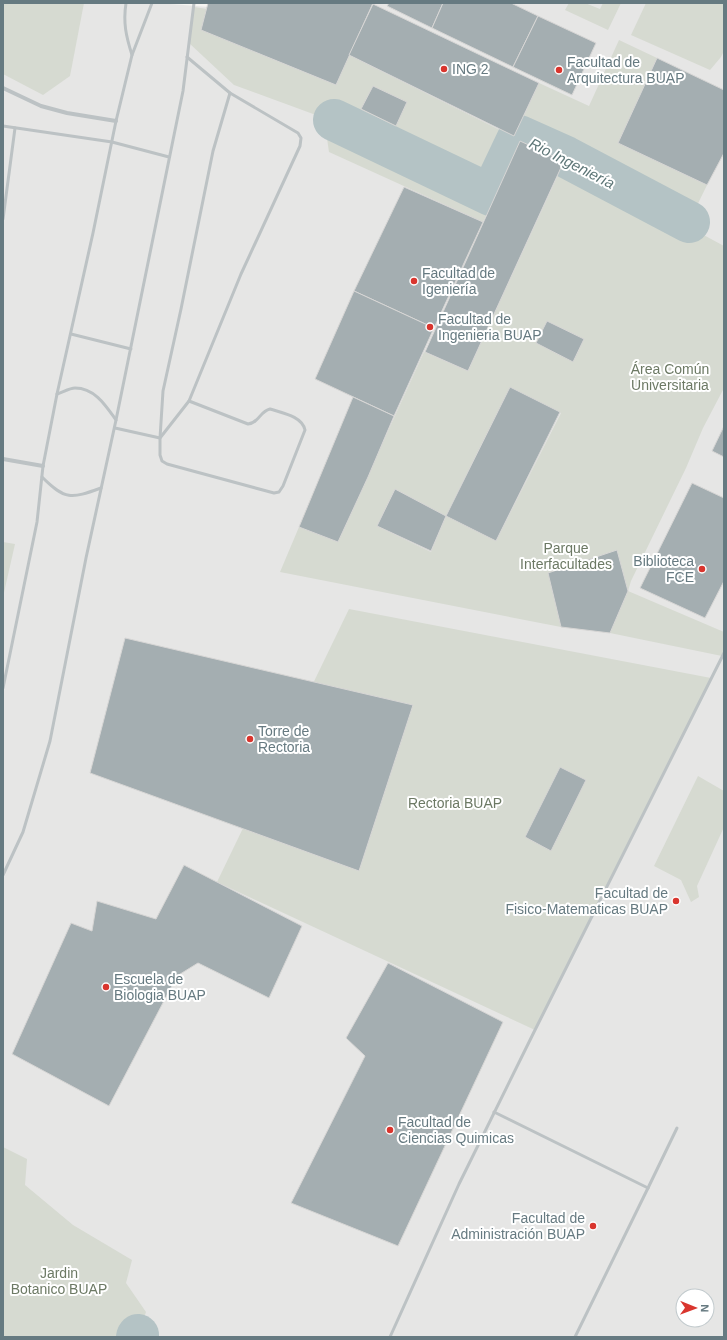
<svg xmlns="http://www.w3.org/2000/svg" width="727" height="1340" font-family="Arial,sans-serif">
<rect width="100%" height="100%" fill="#f5f5f2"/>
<path fill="#e6e6e5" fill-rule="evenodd" d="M 3,3 L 158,3 L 209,7 L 210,3 L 724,3 L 724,1337 L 3,1337 ZM 683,1296 L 707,1296 L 707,1320 L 683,1320 Z"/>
<g fill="#d6dad1" fill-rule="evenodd">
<path d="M 3,3 L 84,3 L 70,76 L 43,95 L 3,74 Z"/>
<path d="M 569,3 L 585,3 L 600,9 L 603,3 L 621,3 L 608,30 L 565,10 Z"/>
<path d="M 646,3 L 724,3 L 724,51 L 721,57 L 710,70 L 631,35 Z"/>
<path d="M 194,7 L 207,9 L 202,30 L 336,85 L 349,55 L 514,137 L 539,83 L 589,106 L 619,40 L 657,58 L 619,143 L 707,185 L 687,226 L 724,246 L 724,388 L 703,428 L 686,468 L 631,581 L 628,591 L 724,632 L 724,653 L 722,656 L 610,633 L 561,627 L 280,572 L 299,527 L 338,541 L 424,352 L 468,371 L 564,162 L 520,140 L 483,222 L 329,152 L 324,118 L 234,85 L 189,43 ZM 511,388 L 561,413 L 496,541 L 447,516 ZM 395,489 L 446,516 L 431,552 L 377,526 Z"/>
<path d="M 3,542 L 15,544 L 3,597 Z"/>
<path d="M 349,609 L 711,678 L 535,1030 L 217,882 Z"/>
<path d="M 698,776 L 724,791 L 724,827 L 697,886 L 699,897 L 691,902 L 681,880 L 654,866 Z"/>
<path d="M 3,1147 L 27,1159 L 25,1185 L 73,1225 L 132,1260 L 126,1283 L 146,1312 L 138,1335 L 141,1337 L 3,1337 Z"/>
</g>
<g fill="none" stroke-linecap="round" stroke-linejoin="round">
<g stroke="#b4c3c5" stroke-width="42">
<path d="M 334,120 L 491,195 L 519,136 L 566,157 L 689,222"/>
<path d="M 137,1337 L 138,1335"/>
</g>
</g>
<g fill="#a4aeb1" stroke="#d7d6d5">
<path d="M 208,3 L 373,3 L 336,85 L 201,30 Z"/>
<path d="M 389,3 L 443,3 L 432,28 L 387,6 Z"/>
<path d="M 443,3 L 511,3 L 538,16 L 513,67 L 432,28 Z"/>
<path d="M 373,4 L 539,83 L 514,136 L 349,55 Z"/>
<path d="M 538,16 L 596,43 L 572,95 L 513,67 Z"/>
<path d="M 657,58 L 724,90 L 724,153 L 707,185 L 618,143 Z"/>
<path d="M 373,86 L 407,102 L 396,126 L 361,109 Z"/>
<path d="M 520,141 L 564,161 L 468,371 L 425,352 Z"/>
<path d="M 404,187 L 483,222 L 434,328 L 354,291 Z"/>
<path d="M 354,291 L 434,328 L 394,416 L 315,379 Z"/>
<path d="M 547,321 L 584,339 L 573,362 L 536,343 Z"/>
<path d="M 510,387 L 560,412 L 496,541 L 446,516 Z"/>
<path d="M 353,397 L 394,416 L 368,477 L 338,542 L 299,527 Z"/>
<path d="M 724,426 L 724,457 L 712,451 Z"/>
<path d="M 692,483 L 724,498 L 724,581 L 705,618 L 640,588 Z"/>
<path d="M 395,489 L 446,516 L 431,551 L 377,526 Z"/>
<path d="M 617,550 L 628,591 L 610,633 L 561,627 L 548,573 Z"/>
<path d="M 125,638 L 413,705 L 359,871 L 90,773 Z"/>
<path d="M 560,767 L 586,780 L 551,851 L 525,837 Z"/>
<path d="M 184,865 L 302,926 L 269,998 L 198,963 L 177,976 L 109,1106 L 12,1054 L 71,923 L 92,931 L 97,901 L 156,919 Z"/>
<path d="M 388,963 L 503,1022 L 398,1246 L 291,1203 L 365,1056 L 346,1038 Z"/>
</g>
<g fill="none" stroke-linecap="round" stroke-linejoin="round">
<g stroke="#bcc2c4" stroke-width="3">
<path d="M 126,3 C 123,23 126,36 132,55"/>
<path d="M 3,126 L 112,142 L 169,157"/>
<path d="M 3,219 L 15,128"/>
<path d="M 71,334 L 131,349"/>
<path d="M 57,394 C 63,392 70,388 75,388 C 95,388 106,406 116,420"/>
<path d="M 189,401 L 248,424 C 259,423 260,411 270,409 C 282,413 302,416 305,430 L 283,486 L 279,492 L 274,493 L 167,464 L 162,461 L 160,455 L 160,438 L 163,391 L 181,309 L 213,151 L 230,93"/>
<path d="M 115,428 L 160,438 L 189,401 L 241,274 L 300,146 L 301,138 L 298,133 L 230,93 L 187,57"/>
<path d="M 42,477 C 65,500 71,499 101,488"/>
<path d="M 3,688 L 37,522 L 43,466 L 57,394 L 93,233 L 116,121 L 132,55 L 152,3"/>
<path d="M 3,875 L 23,832 L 50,741 L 86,558 L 116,420 L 183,91 L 194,3"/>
<path d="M 494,1112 L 648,1188 L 575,1337"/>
<path d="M 648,1188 L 677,1128"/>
<path d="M 390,1337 L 459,1184 L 535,1030 L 724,653"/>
</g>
<g stroke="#bcc2c4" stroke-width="4">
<path d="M 3,88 L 41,106 L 67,113 L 116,121"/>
<path d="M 3,459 L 43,466"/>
</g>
</g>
<g fill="#d9352e" stroke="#fff" stroke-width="1.5">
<circle cx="444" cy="69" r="4"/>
<circle cx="559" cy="70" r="4"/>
<circle cx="414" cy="281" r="4"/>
<circle cx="430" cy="327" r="4"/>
<circle cx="702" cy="569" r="4"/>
<circle cx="250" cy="739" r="4"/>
<circle cx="676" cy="901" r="4"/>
<circle cx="106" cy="987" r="4"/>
<circle cx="390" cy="1130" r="4"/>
<circle cx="593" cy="1226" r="4"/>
</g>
<g text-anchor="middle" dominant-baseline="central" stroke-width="4" stroke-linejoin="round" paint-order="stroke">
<g font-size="14" fill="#667a81" stroke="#fff" text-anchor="start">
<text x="567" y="62">Facultad de<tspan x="567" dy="16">Arquitectura BUAP</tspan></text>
<text x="452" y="69">ING 2</text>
<text x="422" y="273">Facultad de<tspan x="422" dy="16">Igeniería</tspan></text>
<text x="438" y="319">Facultad de<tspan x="438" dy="16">Ingenieria BUAP</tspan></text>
<text x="694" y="561" text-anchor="end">Biblioteca<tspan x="694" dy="16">FCE</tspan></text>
<text x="258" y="731">Torre de<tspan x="258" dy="16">Rectoria</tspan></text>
<text x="668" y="893" text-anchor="end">Facultad de<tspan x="668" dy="16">Fisico-Matematicas BUAP</tspan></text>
<text x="114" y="979">Escuela de<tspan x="114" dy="16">Biologia BUAP</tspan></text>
<text x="398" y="1122">Facultad de<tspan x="398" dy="16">Ciencias Quimicas</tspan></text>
<text x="585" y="1218" text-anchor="end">Facultad de<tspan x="585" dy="16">Administración BUAP</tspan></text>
</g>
<g font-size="14" fill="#6c7964" stroke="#fff">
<text x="670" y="369">Área Común<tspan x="670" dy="16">Universitaria</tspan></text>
<text x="566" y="548">Parque<tspan x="566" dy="16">Interfacultades</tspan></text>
<text x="455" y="803">Rectoria BUAP</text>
<text x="59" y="1273">Jardin<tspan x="59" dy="16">Botanico BUAP</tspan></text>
</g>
<g font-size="15" font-style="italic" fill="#5d7677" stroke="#fff">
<text transform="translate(572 163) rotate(27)">Rio Ingeniería</text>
</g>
</g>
<rect width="727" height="1340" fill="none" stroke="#667a81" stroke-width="8"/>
<g transform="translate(695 1308) rotate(91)"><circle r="19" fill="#ffffff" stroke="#c2cacd"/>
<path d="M0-3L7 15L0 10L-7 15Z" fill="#d9352e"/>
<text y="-6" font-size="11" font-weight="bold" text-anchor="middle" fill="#667a81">N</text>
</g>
</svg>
